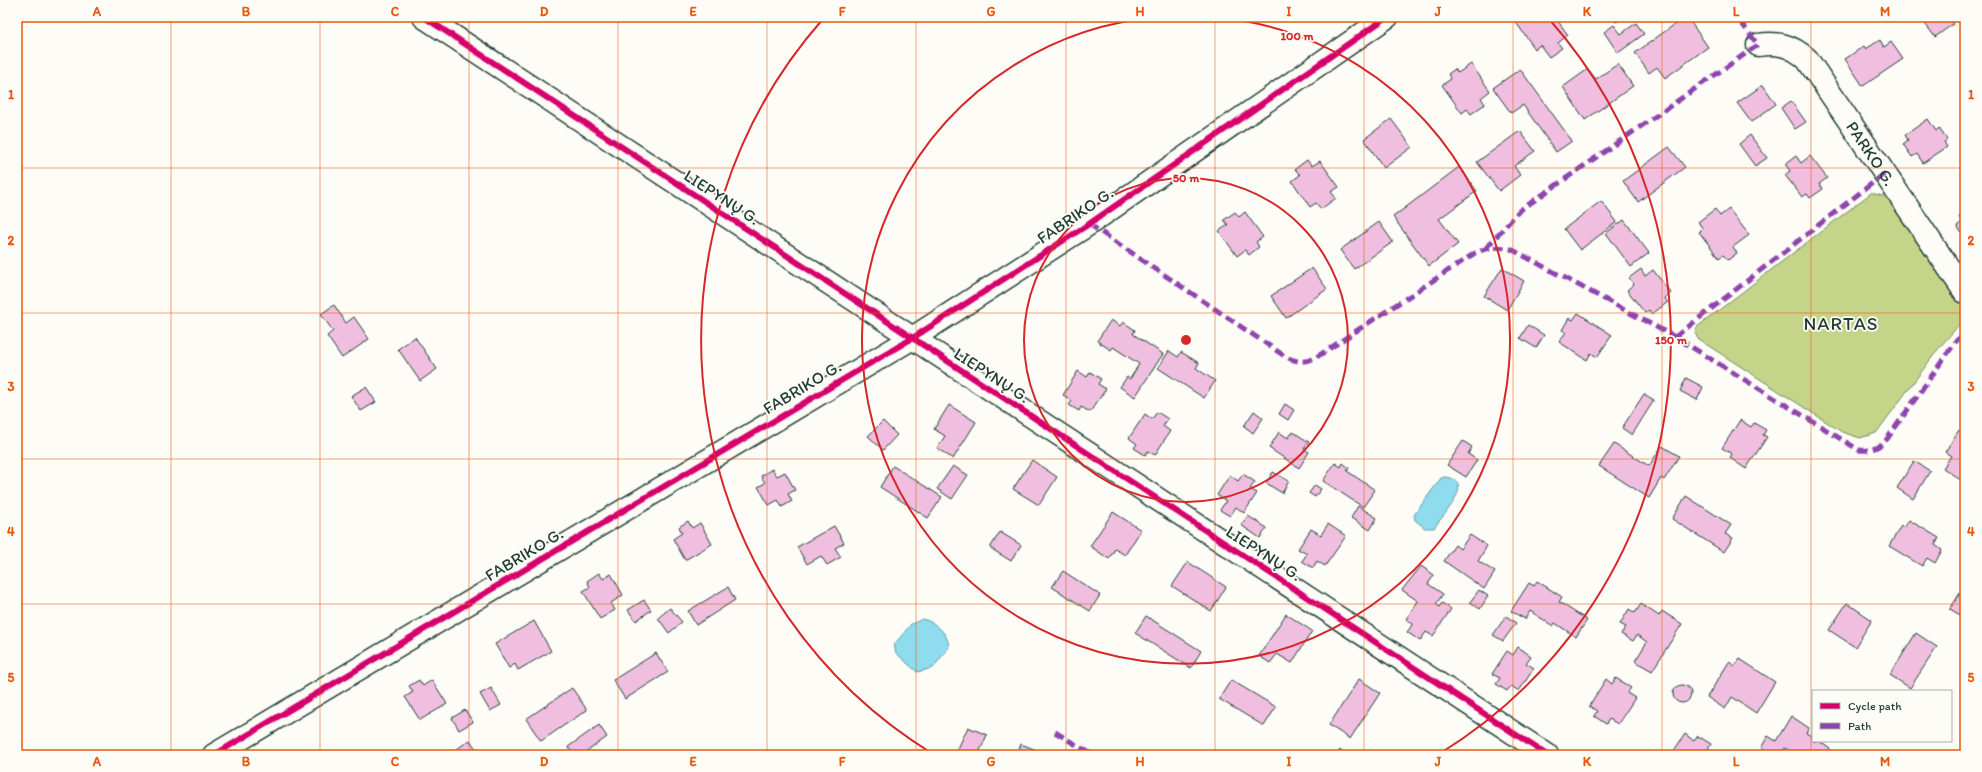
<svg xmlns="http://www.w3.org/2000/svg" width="1982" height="772" font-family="Itim,sans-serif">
<rect width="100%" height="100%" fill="#fdfcf7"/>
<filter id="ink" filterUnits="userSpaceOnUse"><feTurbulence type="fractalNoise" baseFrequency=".025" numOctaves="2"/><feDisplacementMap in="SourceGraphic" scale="8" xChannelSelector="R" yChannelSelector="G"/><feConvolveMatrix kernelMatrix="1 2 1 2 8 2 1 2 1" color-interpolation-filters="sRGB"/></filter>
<g filter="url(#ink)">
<path fill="#c4d58a" stroke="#72895f" d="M 1871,193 L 1883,196 L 1891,200 L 1965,301 L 1965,318 L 1939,348 L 1876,433 L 1860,438 L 1842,432 L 1698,339 L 1695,333 L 1697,327 Z"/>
<g fill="#8edced" stroke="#629ca3">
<path d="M 1445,477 C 1478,480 1442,516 1434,528 L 1425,528 L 1415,520 L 1414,515 L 1441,478 Z"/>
<path d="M 923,619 C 936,623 948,633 949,647 L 933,668 L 917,672 L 896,653 L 894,645 L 911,624 Z"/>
</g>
<g fill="#f0bfe0" stroke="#1f3d34">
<path d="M 1512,17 L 1555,17 L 1568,35 L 1558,43 L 1562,48 L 1549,57 L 1540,45 L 1535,49 Z"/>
<path d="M 1612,17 L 1623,17 L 1616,22 Z"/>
<path d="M 1685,17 L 1687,17 L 1708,47 L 1665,78 L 1657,67 L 1649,73 L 1635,53 Z"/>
<path d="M 1920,17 L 1948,17 L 1953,24 L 1935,37 Z"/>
<path d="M 1636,23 L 1644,34 L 1618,53 L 1604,32 L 1614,25 L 1621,34 Z"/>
<path d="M 1880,40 L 1884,47 L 1891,42 L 1903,59 L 1863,86 L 1845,59 L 1864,46 L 1866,49 Z"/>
<path d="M 1471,64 L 1490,91 L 1481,98 L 1485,104 L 1471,114 L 1467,109 L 1462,113 L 1442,85 L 1451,79 L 1448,74 L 1455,69 L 1458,73 Z"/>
<path d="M 1618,64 L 1633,86 L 1585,120 L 1563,87 L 1588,69 L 1596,79 Z"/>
<path d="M 1520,69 L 1572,141 L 1556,152 L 1523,105 L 1511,113 L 1493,88 Z"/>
<path d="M 1763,85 L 1776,104 L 1751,122 L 1737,103 Z"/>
<path d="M 1791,101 L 1806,122 L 1795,129 L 1781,108 Z"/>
<path d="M 1391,119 L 1412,147 L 1384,168 L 1364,139 Z"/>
<path d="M 1928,119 L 1936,131 L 1939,128 L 1947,140 L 1944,142 L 1947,147 L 1923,163 L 1917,154 L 1912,157 L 1903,144 L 1908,140 L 1905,135 Z"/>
<path d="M 1520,131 L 1535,151 L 1514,166 L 1520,175 L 1499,191 L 1477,162 Z"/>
<path d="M 1750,135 L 1767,158 L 1755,166 L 1739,144 Z"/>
<path d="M 1669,147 L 1685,167 L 1638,202 L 1623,181 Z"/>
<path d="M 1796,156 L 1801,163 L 1810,156 L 1827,178 L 1819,184 L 1823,189 L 1810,198 L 1807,194 L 1802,197 L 1785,175 L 1790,171 L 1785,164 Z"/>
<path d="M 1307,160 L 1312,166 L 1320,161 L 1339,187 L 1331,192 L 1336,198 L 1321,209 L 1316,203 L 1310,207 L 1292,181 L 1300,175 L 1295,169 Z"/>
<path d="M 1459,167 L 1477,191 L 1439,219 L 1458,244 L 1429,266 L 1393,217 Z"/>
<path d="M 1601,201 L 1617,222 L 1580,250 L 1564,229 Z"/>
<path d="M 1715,209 L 1720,216 L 1729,209 L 1749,235 L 1733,247 L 1737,253 L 1728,260 L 1723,255 L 1719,258 L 1699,232 L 1703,229 L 1698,222 Z"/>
<path d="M 1235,212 L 1239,217 L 1245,212 L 1263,237 L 1256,242 L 1259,247 L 1249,255 L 1245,250 L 1237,256 L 1219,231 L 1228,225 L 1224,220 Z"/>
<path d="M 1965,213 L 1965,238 L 1957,226 L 1962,222 L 1959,217 Z"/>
<path d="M 1624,220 L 1649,253 L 1631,267 L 1606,233 Z"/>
<path d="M 1379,222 L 1393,242 L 1354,269 L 1340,250 Z"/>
<path d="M 1312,268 L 1327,289 L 1286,318 L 1271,296 Z"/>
<path d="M 1502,268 L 1524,281 L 1507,310 L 1484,296 Z"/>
<path d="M 1641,269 L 1645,276 L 1653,270 L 1671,293 L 1664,298 L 1668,302 L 1652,314 L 1649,310 L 1645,313 L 1627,290 L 1634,284 L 1629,278 Z"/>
<path d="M 334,305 L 346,323 L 354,317 L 369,339 L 342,358 L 327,336 L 333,331 L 321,314 Z"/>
<path d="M 1578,313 L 1612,335 L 1597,357 L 1591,353 L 1587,360 L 1559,342 L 1566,332 L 1562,330 L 1569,318 L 1573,320 Z"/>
<path d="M 1111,320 L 1120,326 L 1123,322 L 1135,330 L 1133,334 L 1163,354 L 1135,397 L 1120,387 L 1127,377 L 1130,379 L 1139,364 L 1113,347 L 1111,350 L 1097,341 Z"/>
<path d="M 1528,325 L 1544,335 L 1536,348 L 1520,338 Z"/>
<path d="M 415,337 L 437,369 L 420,381 L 398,349 Z"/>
<path d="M 1169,351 L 1178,357 L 1181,352 L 1199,363 L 1196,368 L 1215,381 L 1204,398 L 1158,368 Z"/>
<path d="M 1078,371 L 1087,377 L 1090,372 L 1101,379 L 1098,384 L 1106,389 L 1090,412 L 1081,407 L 1079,411 L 1069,405 L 1072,401 L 1063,395 Z"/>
<path d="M 1686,378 L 1703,387 L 1697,400 L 1680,391 Z"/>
<path d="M 366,387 L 376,402 L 361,411 L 351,396 Z"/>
<path d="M 1644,394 L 1654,400 L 1632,435 L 1622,428 Z"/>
<path d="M 1285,404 L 1294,410 L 1288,420 L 1279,414 Z"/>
<path d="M 949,405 L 976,422 L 953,459 L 937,448 L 945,436 L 934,429 Z"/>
<path d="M 1254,411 L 1263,418 L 1253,433 L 1244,426 Z"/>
<path d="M 1157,412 L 1168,419 L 1163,426 L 1170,431 L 1155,455 L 1148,451 L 1145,455 L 1134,448 L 1137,444 L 1129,438 L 1145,414 L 1152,419 Z"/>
<path d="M 1740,420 L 1751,427 L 1754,423 L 1766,430 L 1763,435 L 1767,437 L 1746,469 L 1730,458 L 1732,454 L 1722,448 Z"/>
<path d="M 883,421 L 897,435 L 883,450 L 868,436 Z"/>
<path d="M 1959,430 L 1965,434 L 1965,483 L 1943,468 L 1951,456 L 1945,452 Z"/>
<path d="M 1279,432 L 1288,438 L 1293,432 L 1309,442 L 1304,449 L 1309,452 L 1299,468 L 1269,448 Z"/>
<path d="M 1463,441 L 1472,447 L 1468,454 L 1477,460 L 1466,477 L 1447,465 Z"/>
<path d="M 1614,444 L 1649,466 L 1662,446 L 1679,456 L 1664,480 L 1661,478 L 1649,498 L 1599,466 Z"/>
<path d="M 1032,460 L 1057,477 L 1039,505 L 1013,489 Z"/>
<path d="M 1914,461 L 1930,471 L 1913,499 L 1897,488 Z"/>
<path d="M 1335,463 L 1341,467 L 1343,463 L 1349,468 L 1347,471 L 1375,490 L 1363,507 L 1323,481 Z"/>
<path d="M 893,466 L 942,497 L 928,518 L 880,487 Z"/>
<path d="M 953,466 L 968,475 L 952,499 L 937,489 Z"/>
<path d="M 772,469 L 777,476 L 785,472 L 795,490 L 788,494 L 792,501 L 782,507 L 778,500 L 769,505 L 758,487 L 765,483 L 761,476 Z"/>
<path d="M 1273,472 L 1289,481 L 1282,493 L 1266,483 Z"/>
<path d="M 1243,474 L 1255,482 L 1250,489 L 1257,493 L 1244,513 L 1236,507 L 1230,516 L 1220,510 L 1226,501 L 1217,495 L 1230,475 L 1238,481 Z"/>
<path d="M 1315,485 L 1321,489 L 1315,497 L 1309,493 Z"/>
<path d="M 1686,496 L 1731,525 L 1725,534 L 1733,538 L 1724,552 L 1672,519 Z"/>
<path d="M 1358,506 L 1377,518 L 1370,530 L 1351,518 Z"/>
<path d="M 1113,512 L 1141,530 L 1125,555 L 1115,549 L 1109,559 L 1090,546 Z"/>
<path d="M 1248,516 L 1267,528 L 1260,538 L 1241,525 Z"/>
<path d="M 1909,520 L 1939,538 L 1935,545 L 1942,550 L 1935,563 L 1927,558 L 1922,566 L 1889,546 L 1901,526 L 1904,528 Z"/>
<path d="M 688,521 L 692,528 L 700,523 L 712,544 L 685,560 L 673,539 L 682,533 L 679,527 Z"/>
<path d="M 1328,524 L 1346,536 L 1325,566 L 1317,561 L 1313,568 L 1302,561 L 1307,554 L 1298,549 L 1311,529 L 1321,535 Z"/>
<path d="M 834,526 L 844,543 L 835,548 L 841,557 L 827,565 L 821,556 L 807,564 L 797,547 Z"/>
<path d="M 1000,532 L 1021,545 L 1011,561 L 990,548 Z"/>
<path d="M 1470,535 L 1487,546 L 1478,561 L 1495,572 L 1484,589 L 1444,561 L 1455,545 L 1460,549 Z"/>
<path d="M 1188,562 L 1226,587 L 1211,611 L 1172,586 Z"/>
<path d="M 1421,566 L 1434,575 L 1428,584 L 1443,594 L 1436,604 L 1439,607 L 1442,603 L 1451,609 L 1433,636 L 1426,632 L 1420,641 L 1407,632 L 1413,624 L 1406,619 L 1418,601 L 1402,590 Z"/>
<path d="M 1063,571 L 1100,595 L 1090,611 L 1052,587 Z"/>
<path d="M 599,573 L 603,579 L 611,574 L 623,595 L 611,603 L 615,610 L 600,619 L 583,591 L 590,587 L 587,581 Z"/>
<path d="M 1537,581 L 1562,597 L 1559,602 L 1587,620 L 1576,637 L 1555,623 L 1553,626 L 1530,611 L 1525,619 L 1511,611 L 1529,583 L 1534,586 Z"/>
<path d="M 1965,585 L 1965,618 L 1950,609 Z"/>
<path d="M 728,587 L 735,600 L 696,625 L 688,611 Z"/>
<path d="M 1479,590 L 1488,596 L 1480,609 L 1470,602 Z"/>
<path d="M 644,600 L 651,610 L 636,621 L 628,610 Z"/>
<path d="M 1847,603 L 1872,620 L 1855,647 L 1829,630 Z"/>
<path d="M 1641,604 L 1659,616 L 1662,611 L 1682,624 L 1652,671 L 1635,661 L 1647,642 L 1637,635 L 1633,641 L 1621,634 L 1626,627 L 1620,624 L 1629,609 L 1635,613 Z"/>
<path d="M 670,608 L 682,622 L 669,633 L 658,618 Z"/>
<path d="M 1286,614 L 1312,631 L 1292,663 L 1277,654 L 1270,663 L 1259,656 Z"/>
<path d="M 1146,616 L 1201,651 L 1191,668 L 1135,633 Z"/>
<path d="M 1506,616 L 1516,623 L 1503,641 L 1493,635 Z"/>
<path d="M 534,621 L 551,651 L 518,670 L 515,664 L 509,668 L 495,644 Z"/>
<path d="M 1916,633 L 1937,647 L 1910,688 L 1890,675 Z"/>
<path d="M 1518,647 L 1531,656 L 1526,663 L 1534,668 L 1519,691 L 1511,686 L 1507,691 L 1496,684 L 1500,678 L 1492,674 L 1507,651 L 1513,655 Z"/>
<path d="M 656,653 L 668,672 L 625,699 L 613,680 Z"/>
<path d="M 1740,659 L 1775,682 L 1756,713 L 1732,697 L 1725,709 L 1707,697 L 1729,662 L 1735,666 Z"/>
<path d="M 1616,678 L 1631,688 L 1627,693 L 1635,698 L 1618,724 L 1609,719 L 1606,724 L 1594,716 L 1597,711 L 1589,706 L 1606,679 L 1612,684 Z"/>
<path d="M 1359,679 L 1380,693 L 1350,739 L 1329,725 Z"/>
<path d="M 419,680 L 423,686 L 432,680 L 447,704 L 420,720 L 405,697 L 413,692 L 409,686 Z"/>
<path d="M 1231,680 L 1276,707 L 1264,726 L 1219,699 Z"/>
<circle cx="1682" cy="694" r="9"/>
<path d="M 491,688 L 501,705 L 490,711 L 480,694 Z"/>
<path d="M 572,688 L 587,710 L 541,741 L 526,719 Z"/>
<path d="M 465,710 L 473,722 L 459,730 L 452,718 Z"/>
<path d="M 1791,716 L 1809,728 L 1806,733 L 1813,737 L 1813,741 L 1819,741 L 1830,749 L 1826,755 L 1796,755 L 1785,748 L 1780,755 L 1772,755 L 1761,748 L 1768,736 L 1776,741 Z"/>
<path d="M 599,725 L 607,737 L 582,755 L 574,755 L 568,747 Z"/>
<path d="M 968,727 L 987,735 L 978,755 L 955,755 Z"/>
<path d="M 1685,734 L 1694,741 L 1698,736 L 1711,744 L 1708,749 L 1714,753 L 1712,755 L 1671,755 Z"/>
<path d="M 470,740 L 480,755 L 448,755 Z"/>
<path d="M 1021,744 L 1034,749 L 1032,755 L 1017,755 Z"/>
<path d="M 1340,750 L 1346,755 L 1336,755 Z"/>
</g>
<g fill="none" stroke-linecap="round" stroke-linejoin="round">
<g stroke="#1f3d34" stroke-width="25">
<g id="minor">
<path d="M 424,17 L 1547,755"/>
<path id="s1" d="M 1758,45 C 1778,42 1791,45 1807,59 L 1965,292"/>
<path d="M 214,755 L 911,339 L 1089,224 L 1387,17"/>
</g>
</g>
<use href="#minor" stroke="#fdfcf7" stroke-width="22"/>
<g stroke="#8e44ad" stroke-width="5" stroke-dasharray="10 5" stroke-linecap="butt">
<path d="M 1884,174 L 1675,337 L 1859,450 C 1872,451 1878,448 1887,439 L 1957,340 L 1965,334"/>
<path d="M 1089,224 L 1286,357 C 1297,362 1304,363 1315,358 L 1475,253 C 1488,247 1497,246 1511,249 L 1675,337"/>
<path d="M 1486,248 L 1519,211 L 1758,45 L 1737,17"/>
<path d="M 1055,732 L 1093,755"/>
</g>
<g stroke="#fdfcf7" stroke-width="8">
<g id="cycleway">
<path d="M 424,17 L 1547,755"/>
<path d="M 214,755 L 911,339 L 1089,224 L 1387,17"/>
</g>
</g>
<use href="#cycleway" stroke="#d6006c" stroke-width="6"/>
</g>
</g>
<path fill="none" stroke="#e8590c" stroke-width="1" stroke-opacity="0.55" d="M 171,17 L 171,755M 320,17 L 320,755M 469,17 L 469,755M 618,17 L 618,755M 767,17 L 767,755M 916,17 L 916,755M 1066,17 L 1066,755M 1215,17 L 1215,755M 1364,17 L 1364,755M 1513,17 L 1513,755M 1662,17 L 1662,755M 1811,17 L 1811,755M 17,168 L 1965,168M 17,313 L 1965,313M 17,459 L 1965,459M 17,604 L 1965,604"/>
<g fill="none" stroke="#d62828" stroke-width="2">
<circle cx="1186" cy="340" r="162"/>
<path d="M1214 17A324 324 0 1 1 1158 17"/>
<path d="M933 754A485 485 0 0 1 823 19M1549 19A485 485 0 0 1 1439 754"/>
</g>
<g text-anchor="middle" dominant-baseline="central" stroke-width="3.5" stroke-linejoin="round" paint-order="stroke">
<g font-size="17" fill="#1f3d34" stroke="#fdfcf7">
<text stroke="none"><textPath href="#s1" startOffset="167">PARKO G.</textPath></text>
<text transform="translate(722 197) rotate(33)">LIEPYNŲ G.</text>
<text transform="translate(1075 215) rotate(-34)">FABRIKO G.</text>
<text transform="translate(992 375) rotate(33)">LIEPYNŲ G.</text>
<text transform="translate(802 387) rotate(-31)">FABRIKO G.</text>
<text transform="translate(1264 553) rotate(33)">LIEPYNŲ G.</text>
<text transform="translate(524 554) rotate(-31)">FABRIKO G.</text>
</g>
<g font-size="19" letter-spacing="1" fill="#1f3d34" stroke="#fdfcf7">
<text x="1841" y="323">NARTAS</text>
</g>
</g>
<circle cx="1186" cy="340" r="6" fill="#d62828" stroke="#fdfcf7" stroke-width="2"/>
<g font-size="12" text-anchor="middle" font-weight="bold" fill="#d62828" stroke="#fdfcf7" stroke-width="3.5" stroke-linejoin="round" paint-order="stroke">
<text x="1297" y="40">100 m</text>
<text x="1186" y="182">50 m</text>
<text x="1671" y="344">150 m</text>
</g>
<rect width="1982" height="772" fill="none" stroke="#fdfcf7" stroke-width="44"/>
<rect x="1812" y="690" width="140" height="52" fill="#fdfcf7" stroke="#a4b0a9"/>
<rect x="1820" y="703" width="20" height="6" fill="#d6006c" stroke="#a4b0a9"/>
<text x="1848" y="710" font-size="12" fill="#1f3d34">Cycle path</text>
<rect x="1820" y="723" width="20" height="6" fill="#8e44ad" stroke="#a4b0a9"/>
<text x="1848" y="730" font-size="12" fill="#1f3d34">Path</text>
<rect x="22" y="22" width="1938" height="728" fill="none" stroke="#e8590c" stroke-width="1.5"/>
<g font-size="13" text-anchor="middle" font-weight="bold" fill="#e8590c">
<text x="97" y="16">A</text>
<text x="246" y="16">B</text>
<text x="395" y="16">C</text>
<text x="544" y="16">D</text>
<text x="693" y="16">E</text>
<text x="842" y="16">F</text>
<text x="991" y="16">G</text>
<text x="1140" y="16">H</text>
<text x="1289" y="16">I</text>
<text x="1438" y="16">J</text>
<text x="1587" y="16">K</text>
<text x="1736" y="16">L</text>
<text x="1885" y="16">M</text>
<text x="11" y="99">1</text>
<text x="1971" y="99">1</text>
<text x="11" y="245">2</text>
<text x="1971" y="245">2</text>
<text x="11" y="391">3</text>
<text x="1971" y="391">3</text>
<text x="11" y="536">4</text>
<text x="1971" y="536">4</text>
<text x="11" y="682">5</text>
<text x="1971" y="682">5</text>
<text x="97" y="766">A</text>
<text x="246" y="766">B</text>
<text x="395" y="766">C</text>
<text x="544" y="766">D</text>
<text x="693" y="766">E</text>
<text x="842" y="766">F</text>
<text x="991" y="766">G</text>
<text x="1140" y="766">H</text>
<text x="1289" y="766">I</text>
<text x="1438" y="766">J</text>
<text x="1587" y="766">K</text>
<text x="1736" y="766">L</text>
<text x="1885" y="766">M</text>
</g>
</svg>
